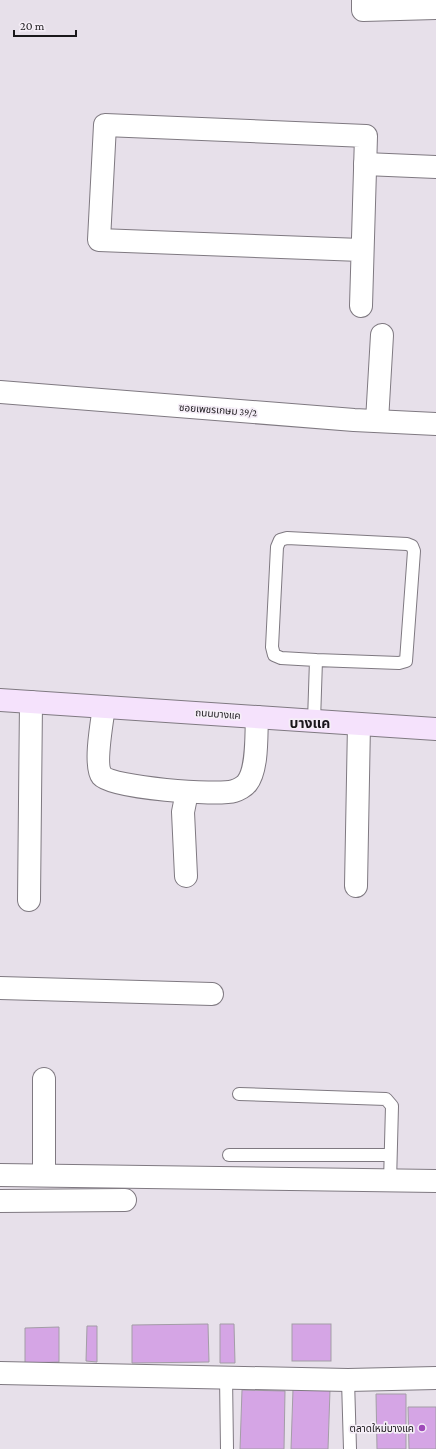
<svg xmlns="http://www.w3.org/2000/svg" width="436" height="1449" font-family="'Crimson Pro','Noto Sans Thai',serif">
<rect width="100%" height="100%" fill="#e7e0ea"/>
<g fill="#d5a5e5" stroke="#a39da6">
<path d="M 208,1324 L 209,1362 L 132,1363 L 132,1325 Z"/>
<path d="M 220,1324 L 234,1324 L 235,1363 L 220,1363 Z"/>
<rect x="292" y="1324" width="39" height="37"/>
<path d="M 87,1326 L 97,1326 L 97,1362 L 86,1361 Z"/>
<path d="M 59,1327 L 59,1362 L 25,1363 L 25,1328 Z"/>
<path d="M 293,1389 L 330,1390 L 328,1449 L 291,1449 Z"/>
<path d="M 242,1390 L 285,1391 L 284,1449 L 240,1449 Z"/>
<path d="M 376,1394 L 406,1394 L 406,1449 L 377,1449 Z"/>
<path d="M 408,1407 L 436,1407 L 436,1449 L 409,1449 Z"/>
</g>
<g fill="none" stroke-linecap="round" stroke-linejoin="round">
<g stroke="#7f7981" stroke-width="14">
<g id="service">
<path d="M 314,721 L 316,660 L 399,663 L 406,661 L 414,551 L 412,546 L 407,544 L 287,538 L 280,540 L 277,547 L 272,647 L 274,655 L 281,658 L 316,660"/>
<path d="M 239,1094 L 386,1099 L 392,1106 L 390,1182"/>
<path d="M 229,1155 L 390,1155"/>
<path d="M 226,1376 L 227,1449"/>
<path d="M 348,1380 L 350,1449"/>
</g>
</g>
<g stroke="#7f7981" stroke-width="24">
<g id="minor">
<path d="M 363,0 L 363,10 L 436,8"/>
<path d="M 365,164 L 436,167"/>
<path d="M 361,306 L 366,136 L 105,125 L 99,240 L 361,250"/>
<path d="M 0,392 L 354,420 L 436,424"/>
<path d="M 377,421 L 382,335"/>
<path d="M 104,707 C 102,721 94,766 102,776 C 112,788 218,796 234,791 C 238,790 245,786 247,783 C 258,769 256,735 257,717"/>
<path d="M 186,876 L 183,812 L 187,792"/>
<path d="M 356,886 L 359,724"/>
<path d="M 29,900 L 31,702"/>
<path d="M 0,988 L 212,994"/>
<path d="M 0,1175 L 436,1181"/>
<path d="M 44,1175 L 44,1079"/>
<path d="M 0,1201 L 125,1200"/>
<path d="M 0,1373 L 348,1380 L 436,1378"/>
</g>
</g>
<g stroke="#7f7981" stroke-width="24">
<path id="secondary" d="M 0,700 L 436,729"/>
</g>
<use href="#service" stroke="#fff" stroke-width="12"/>
<use href="#minor" stroke="#fff" stroke-width="22"/>
<use href="#secondary" stroke="#f5e2fc" stroke-width="22"/>
</g>
<circle fill="#9f4ab9" stroke="#f5eef7" stroke-width="1.5" cx="422" cy="1428" r="4"/>
<g text-anchor="middle" dominant-baseline="central" stroke-width="3.5" stroke-linejoin="round" paint-order="stroke">
<g font-size="10" fill="#1a181b" stroke="#f5eef7">
<text transform="translate(218 410) rotate(4)">ซอยเพชรเกษม 39/2</text>
<text transform="translate(218 714) rotate(4)">ถนนบางแค</text>
</g>
<g font-size="10" fill="#1a181b" stroke="#f5eef7" text-anchor="end">
<text x="414" y="1428">ตลาดใหม่บางแค</text>
</g>
<g font-size="14" font-weight="bold" fill="#1a181b" stroke="#f5eef7">
<text x="310" y="723">บางแค</text>
</g>
</g>
<path d="M14 30v6h62v-6" fill="none" stroke="#1a181b" stroke-width="2"/>
<text x="20" y="30" font-size="12" fill="#1a181b" stroke="#f5eef7" stroke-width="3" paint-order="stroke">20 m</text>
</svg>
